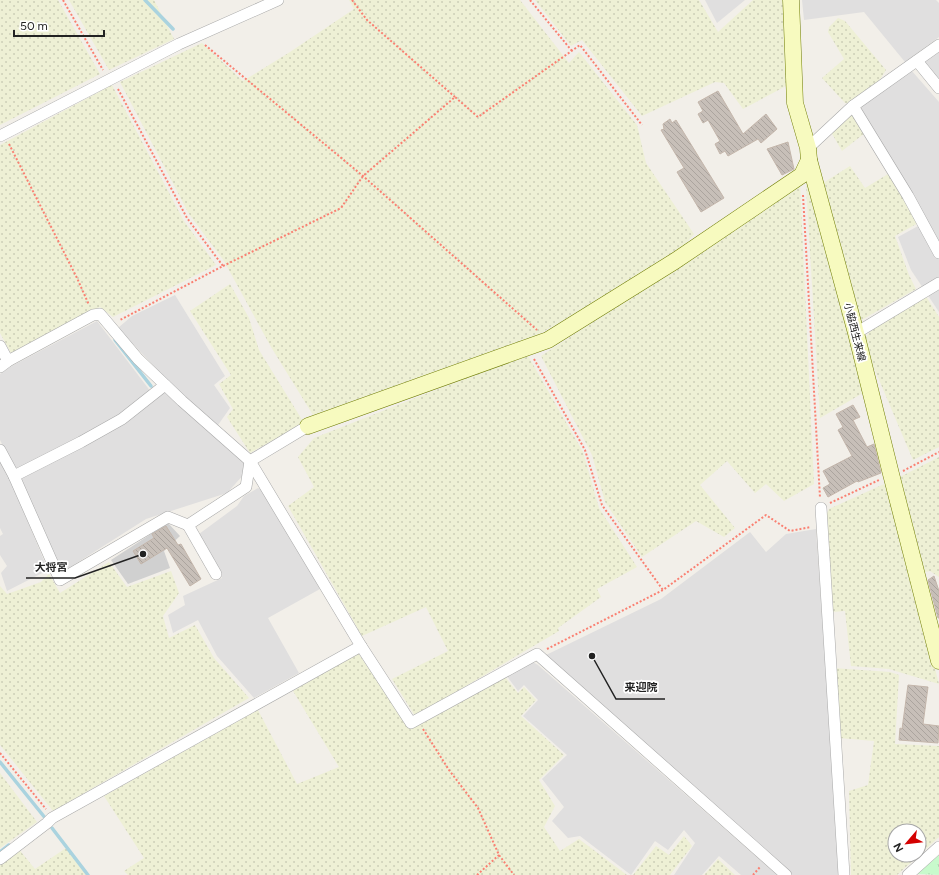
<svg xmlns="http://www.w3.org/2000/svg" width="939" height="875" font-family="Figtree,'Noto Sans JP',sans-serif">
<defs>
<pattern id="farmland-dots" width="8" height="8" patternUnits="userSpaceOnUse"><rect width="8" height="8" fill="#eef0d5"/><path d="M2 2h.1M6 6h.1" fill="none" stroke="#ccceb7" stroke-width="1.8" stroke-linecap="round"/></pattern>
<pattern id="park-tufts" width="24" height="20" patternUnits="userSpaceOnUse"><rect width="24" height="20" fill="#c8facc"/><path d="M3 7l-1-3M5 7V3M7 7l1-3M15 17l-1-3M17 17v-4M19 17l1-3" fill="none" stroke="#acd6af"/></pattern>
<pattern id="building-back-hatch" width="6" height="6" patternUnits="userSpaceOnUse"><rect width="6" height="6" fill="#c7bfb8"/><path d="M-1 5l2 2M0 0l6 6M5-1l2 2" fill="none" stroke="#aba49e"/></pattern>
</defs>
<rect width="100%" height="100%" fill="#f2efe9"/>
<g fill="#e0dfdf">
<path d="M 705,0 L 745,0 L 717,23 Z"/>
<path d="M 802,0 L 936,0 L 939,3 L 939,37 L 905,62 L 864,12 L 804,20 Z"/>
<path d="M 939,50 L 939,83 L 922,62 Z"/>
<path d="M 911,70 L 939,102 L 939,242 L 861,111 L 862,106 Z"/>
<path d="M 920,225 L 939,254 L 939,312 L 911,270 L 898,237 Z"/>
<path d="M 175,295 L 225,376 L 214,385 L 230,408 L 218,425 L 171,384 L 118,328 L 132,316 Z"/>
<path d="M 97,321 L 151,392 L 120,415 L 16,472 L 0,440 L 0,374 L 10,367 Z"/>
<path d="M 164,391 L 244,462 L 245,473 L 227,493 L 146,519 L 61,573 L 19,478 Z"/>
<path d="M 0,459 L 10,479 L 48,570 L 7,591 L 1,573 L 7,566 L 0,555 L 0,536 L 3,534 L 0,528 Z"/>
<path d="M 258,488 L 264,492 L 320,589 L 268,618 L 299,673 L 254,698 L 217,656 L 198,620 L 173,633 L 168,615 L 185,605 L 183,596 L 222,578 L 199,534 L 237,506 L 244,496 Z"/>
<path d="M 816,529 L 840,875 L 792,875 L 546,655 L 661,599 L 750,532 L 766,552 L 786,534 Z"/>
<path d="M 531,661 L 538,665 L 777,875 L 741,875 L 719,856 L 702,875 L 674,875 L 695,843 L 684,830 L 668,850 L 655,841 L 631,875 L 580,836 L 568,838 L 552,821 L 564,807 L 542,779 L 567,755 L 523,716 L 538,700 L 524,685 L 518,691 L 506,675 Z"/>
</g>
<path fill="#d0d0d0" d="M 168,523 L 180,536 L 164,551 L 170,568 L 128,584 L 111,560 Z"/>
<g fill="url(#farmland-dots)" fill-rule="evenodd">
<path d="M 0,0 L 58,0 L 100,74 L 0,125 Z"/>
<path d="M 69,0 L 154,0 L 174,39 L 109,70 Z"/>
<path d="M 349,0 L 520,0 L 569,63 L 579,52 L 637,125 L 646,163 L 694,234 L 683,247 L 618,289 L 534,337 L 313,415 L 271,347 L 224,261 L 189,214 L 120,82 L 202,43 L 243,81 L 290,52 L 354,9 Z"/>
<path d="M 535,0 L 699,0 L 718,32 L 753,0 L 785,0 L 788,85 L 743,109 L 724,83 L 715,82 L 642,116 L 582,40 L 571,46 Z"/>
<path d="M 838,18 L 845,21 L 886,70 L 877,84 L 850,103 L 845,103 L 822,78 L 844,59 L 828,32 L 829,27 Z"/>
<path d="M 112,85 L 184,221 L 216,265 L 113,317 L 100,307 L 88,312 L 11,353 L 0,333 L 0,145 Z"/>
<path d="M 851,115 L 856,116 L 865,133 L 842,151 L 831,132 Z"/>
<path d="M 850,166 L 865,188 L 888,174 L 918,223 L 895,236 L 909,275 L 916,289 L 858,322 L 823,183 Z"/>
<path d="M 800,183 L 814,484 L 784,501 L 766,484 L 755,493 L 727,461 L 700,485 L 735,528 L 724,537 L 696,521 L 642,557 L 605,502 L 592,455 L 541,356 L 757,215 Z"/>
<path d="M 806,185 L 814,190 L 863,393 L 820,418 Z"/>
<path d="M 230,284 L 249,318 L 259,350 L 304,423 L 250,453 L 227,417 L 233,409 L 219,384 L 231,375 L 190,311 Z"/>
<path d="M 922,298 L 927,298 L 939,317 L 939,447 L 913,460 L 863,342 L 870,331 Z"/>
<path d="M 527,354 L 583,452 L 599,508 L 637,567 L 597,589 L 601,597 L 558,628 L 559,631 L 415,716 L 392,679 L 448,651 L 426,607 L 362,636 L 288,506 L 314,487 L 298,457 L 314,438 Z"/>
<path d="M 939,457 L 939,577 L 930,571 L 922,573 L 898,478 Z"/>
<path d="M 884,484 L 889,488 L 939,684 L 889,669 L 851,666 L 845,611 L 832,612 L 826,515 L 829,509 Z"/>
<path d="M 109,562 L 127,587 L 171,571 L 179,593 L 163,616 L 169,638 L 195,625 L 214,658 L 249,698 L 53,811 L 0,745 L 0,586 L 7,594 L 41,582 L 49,574 L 60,593 Z"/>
<path d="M 358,653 L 410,728 L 505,677 L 518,693 L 524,687 L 536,700 L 521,716 L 564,755 L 539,780 L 555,806 L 544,827 L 560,851 L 579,839 L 627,875 L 128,875 L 124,871 L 144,858 L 104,796 L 258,710 L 297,784 L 339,767 L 293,691 Z"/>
<path d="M 833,668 L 890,672 L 899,675 L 895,744 L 939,746 L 939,837 L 897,875 L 851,875 L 849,791 L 868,785 L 874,741 L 839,738 ZM 895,831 L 919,831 L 919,855 L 895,855 Z"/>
<path d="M 0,773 L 37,822 L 0,848 Z"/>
<path d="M 684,836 L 692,846 L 670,875 L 633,875 L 656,846 L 669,855 Z"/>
<path d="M 17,847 L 35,869 L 66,848 L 86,875 L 0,875 L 0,860 Z"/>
<path d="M 718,859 L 735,875 L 704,875 Z"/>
</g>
<path fill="url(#park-tufts)" d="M 939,852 L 939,875 L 916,874 Z"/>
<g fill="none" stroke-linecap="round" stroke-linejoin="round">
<g stroke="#aad3df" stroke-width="3.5">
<path d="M 145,0 L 173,29"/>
<path d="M 115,340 L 151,386"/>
<path d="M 0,762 L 46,819 L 43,821"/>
<path d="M 52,828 L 88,875"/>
<path d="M 0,852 L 9,845"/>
</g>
</g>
<g fill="url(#building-back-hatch)" stroke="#c4b6ab">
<path d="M 718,91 L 743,134 L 766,114 L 777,129 L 761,143 L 758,139 L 728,156 L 725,151 L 720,154 L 715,144 L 720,141 L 708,120 L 703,123 L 698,114 L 703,111 L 698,102 Z"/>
<path d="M 670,119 L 672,123 L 676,120 L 724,198 L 701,212 L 677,172 L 684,168 L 661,130 L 664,129 L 663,124 Z"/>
<path d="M 788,142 L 794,169 L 782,175 L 767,149 Z"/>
<path d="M 853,405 L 860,417 L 853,420 L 867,447 L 874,444 L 881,473 L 858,482 L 857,481 L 828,497 L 823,488 L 830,484 L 823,471 L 852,456 L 838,430 L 843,427 L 836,414 Z"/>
<path d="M 166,526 L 178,545 L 181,544 L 201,579 L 190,586 L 167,548 L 141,564 L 133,551 L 154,538 L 152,534 Z"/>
<path d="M 934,576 L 939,591 L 939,618 L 938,618 L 928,580 Z"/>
<path d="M 908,685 L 928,687 L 923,724 L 939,726 L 938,743 L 899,740 L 900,728 L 902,729 Z"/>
</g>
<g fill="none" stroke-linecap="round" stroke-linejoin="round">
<g stroke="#a9a9a9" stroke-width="12">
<g id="street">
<path d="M 917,61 L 939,88"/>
<path d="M 853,106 L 908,196 L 939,253"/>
<path d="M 0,136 L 179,44 L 278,0"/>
<path d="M 808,148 L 853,106 L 939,45"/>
<path d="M 856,333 L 939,283"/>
<path d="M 0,346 L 8,361"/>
<path d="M 0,367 L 8,361 L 93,315 L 100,314 L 138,359 L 182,401 L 250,461 L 361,646 L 411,723 L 537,654 L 786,875"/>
<path d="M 0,450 L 14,476 L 60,580 L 168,517 L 188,525 L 246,487 L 250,461 L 308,426"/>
<path d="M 14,476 L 81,442 L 122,419 L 165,385"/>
<path d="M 821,508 L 844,875"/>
<path d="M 188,525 L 216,574"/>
<path d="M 0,859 L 47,823 L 52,818 L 361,646"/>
<path d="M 908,875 L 939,847"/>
</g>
</g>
<g stroke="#707d05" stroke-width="17">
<g id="secondary">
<path d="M 791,0 L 795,103 L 808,148 L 809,160 L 856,333 L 891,474 L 939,661"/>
<path d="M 308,426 L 548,340 L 675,261 L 802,175 L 809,160"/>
</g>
</g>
<g stroke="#fa8072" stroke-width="2" stroke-dasharray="2 2" stroke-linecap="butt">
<path d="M 63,0 L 103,70"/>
<path d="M 352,0 L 367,20 L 455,97"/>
<path d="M 530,0 L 572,51"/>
<path d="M 205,45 L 363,176 L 537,330"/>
<path d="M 118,89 L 187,218 L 223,266 L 120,320"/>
<path d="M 9,144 L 77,278 L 89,305"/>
<path d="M 803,195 L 820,498"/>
<path d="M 223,266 L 341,208 L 363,176 L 455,97 L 478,117 L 580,45 L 642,125"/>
<path d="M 534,359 L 585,450 L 602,505 L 663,590"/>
<path d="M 903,471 L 939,452"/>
<path d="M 830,503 L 879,480"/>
<path d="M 547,649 L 663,590 L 766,515 L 790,531 L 811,527"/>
<path d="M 423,729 L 449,770 L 478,808 L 499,855 L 514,875"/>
<path d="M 0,753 L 46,809"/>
<path d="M 477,875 L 499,855"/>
<path d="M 753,875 L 760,867"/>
</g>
<use href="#street" stroke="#fff" stroke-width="11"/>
<use href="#secondary" stroke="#f7fabf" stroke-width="16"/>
</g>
<g text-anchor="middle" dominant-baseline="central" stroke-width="3.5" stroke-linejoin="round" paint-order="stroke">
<g font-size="10" fill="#222" stroke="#fff">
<text transform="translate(855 332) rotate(76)">小脇西生来線</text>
</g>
</g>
<path fill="none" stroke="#222" stroke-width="1.5" d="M143 554L75 578H26M592 656L616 699H665"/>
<g fill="#222" stroke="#fff" stroke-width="1.5">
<circle cx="143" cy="554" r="4"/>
<circle cx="592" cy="656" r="4"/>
</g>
<g font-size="11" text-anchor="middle" font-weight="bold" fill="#222" stroke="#fff" stroke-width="3.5" stroke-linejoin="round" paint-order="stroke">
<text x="51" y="571">大将宮</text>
<text x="641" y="691">来迎院</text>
</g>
<g transform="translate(907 843) rotate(242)"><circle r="19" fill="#ffffff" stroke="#a7a7a7"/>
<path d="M0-3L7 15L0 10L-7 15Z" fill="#d40000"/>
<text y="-6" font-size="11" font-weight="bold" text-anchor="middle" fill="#222222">N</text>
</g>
<path d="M14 30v6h90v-6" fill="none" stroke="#222222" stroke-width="2"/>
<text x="20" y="30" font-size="12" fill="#222222" stroke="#ffffff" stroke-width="3" paint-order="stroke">50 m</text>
</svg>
